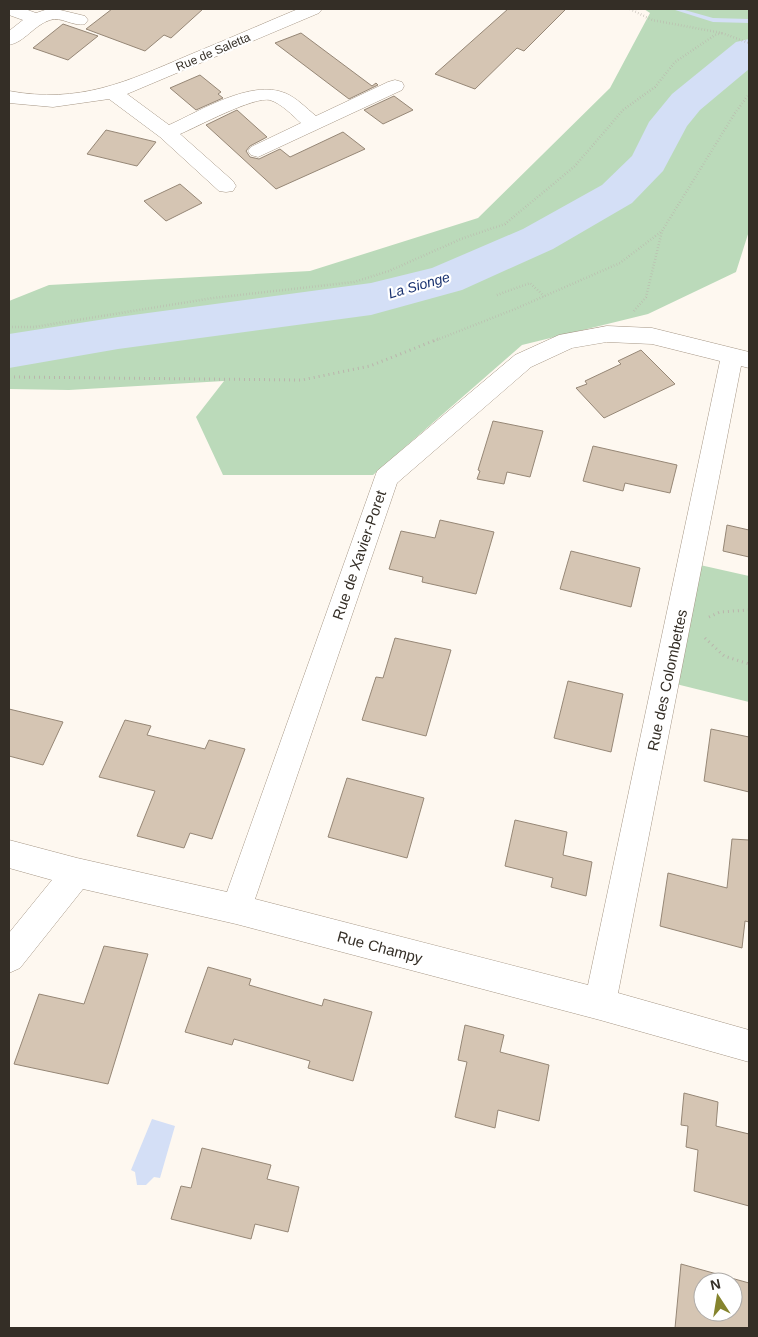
<svg xmlns="http://www.w3.org/2000/svg" width="758" height="1337" font-family="Arial,sans-serif">
<rect width="100%" height="100%" fill="#fef8f0"/>
<g fill="#bbdaba">
<path d="M 644,9 L 749,9 L 749,231 L 736,272 L 648,314 L 522,345 L 373,475 L 223,475 L 196,417 L 224,381 L 69,390 L 9,389 L 9,301 L 49,285 L 310,271 L 478,218 L 610,88 L 650,13 Z"/>
<path d="M 700,565 L 749,576 L 749,702 L 676,684 Z"/>
</g>
<path fill="#d4dff6" d="M 152,1119 L 175,1126 L 160,1178 L 154,1177 L 146,1185 L 137,1185 L 135,1172 L 131,1170 Z"/>
<g fill="none" stroke-linecap="round" stroke-linejoin="round">
<path fill="#d4dff6" fill-rule="evenodd" d="M 672,9 L 681,9 L 713,18 L 749,19 L 749,23 L 713,22 Z"/>
<path fill="#d4dff6" fill-rule="evenodd" d="M 749,39 L 749,69 L 700,110 L 687,126 L 663,171 L 632,203 L 553,249 L 462,290 L 371,315 L 118,349 L 9,368 L 9,334 L 118,317 L 371,283 L 432,268 L 523,229 L 602,185 L 632,156 L 649,122 L 672,94 L 736,42 Z"/>
</g>
<g fill="#d5c5b3" stroke="#968776" fill-rule="evenodd">
<path d="M 112,9 L 203,9 L 171,38 L 164,35 L 145,51 L 86,29 Z"/>
<path d="M 508,9 L 566,9 L 524,51 L 517,48 L 475,89 L 435,74 Z"/>
<path d="M 63,24 L 98,36 L 68,60 L 33,48 Z"/>
<path d="M 301,33 L 372,86 L 376,83 L 378,85 L 349,99 L 275,43 Z"/>
<path d="M 200,75 L 221,92 L 218,94 L 223,98 L 196,110 L 170,88 Z"/>
<path d="M 394,96 L 413,110 L 383,124 L 364,110 Z"/>
<path d="M 237,110 L 267,137 L 250,146 L 246,151 L 250,157 L 259,159 L 280,149 L 290,157 L 343,132 L 365,149 L 276,189 L 206,125 Z"/>
<path d="M 106,130 L 156,142 L 137,166 L 87,154 Z"/>
<path d="M 180,184 L 202,203 L 166,221 L 144,201 Z"/>
<path d="M 641,350 L 675,384 L 604,418 L 576,388 L 587,384 L 585,381 L 621,364 L 618,361 Z"/>
<path d="M 493,421 L 543,431 L 530,477 L 507,472 L 504,484 L 477,479 L 480,471 L 478,470 Z"/>
<path d="M 593,446 L 677,465 L 670,493 L 625,483 L 623,491 L 583,481 Z"/>
<path d="M 440,520 L 494,532 L 476,594 L 422,582 L 423,577 L 389,569 L 401,531 L 435,538 Z"/>
<path d="M 727,525 L 749,530 L 749,557 L 723,551 Z"/>
<path d="M 571,551 L 640,568 L 631,607 L 560,589 Z"/>
<path d="M 395,638 L 451,650 L 426,736 L 362,720 L 376,677 L 383,678 Z"/>
<path d="M 568,681 L 623,694 L 611,752 L 554,738 Z"/>
<path d="M 9,709 L 63,722 L 43,765 L 9,756 Z"/>
<path d="M 125,720 L 151,726 L 147,735 L 205,749 L 209,740 L 245,749 L 212,839 L 190,833 L 184,848 L 137,836 L 155,791 L 99,777 Z"/>
<path d="M 711,729 L 749,737 L 749,792 L 704,781 Z"/>
<path d="M 347,778 L 424,798 L 407,858 L 328,837 Z"/>
<path d="M 515,820 L 567,832 L 563,855 L 592,862 L 586,896 L 551,887 L 553,878 L 505,866 Z"/>
<path d="M 732,839 L 749,840 L 749,922 L 745,921 L 742,948 L 660,926 L 668,873 L 727,888 Z"/>
<path d="M 104,946 L 148,954 L 108,1084 L 14,1064 L 39,994 L 84,1004 Z"/>
<path d="M 208,967 L 251,979 L 249,985 L 322,1006 L 324,999 L 372,1012 L 353,1081 L 308,1068 L 310,1061 L 234,1039 L 232,1045 L 185,1032 Z"/>
<path d="M 465,1025 L 504,1035 L 500,1052 L 549,1065 L 539,1121 L 498,1110 L 495,1128 L 455,1117 L 467,1062 L 458,1060 Z"/>
<path d="M 684,1093 L 718,1102 L 716,1126 L 749,1134 L 749,1206 L 694,1191 L 698,1150 L 686,1147 L 688,1126 L 681,1125 Z"/>
<path d="M 202,1148 L 271,1165 L 267,1179 L 299,1187 L 288,1232 L 255,1224 L 251,1239 L 171,1219 L 181,1186 L 191,1188 Z"/>
<path d="M 681,1264 L 749,1283 L 749,1328 L 675,1328 ZM 703,1282 L 733,1282 L 733,1312 L 703,1312 Z"/>
</g>
<g fill="none" stroke-linecap="round" stroke-linejoin="round">
<g stroke="#a69786" stroke-width="1">
<g id="minor">
<path d="M 9,9 L 25,9 L 36,13 L 48,9 L 56,9 L 85,16 L 88,20 L 85,24 C 73,27 61,16 50,20 C 34,25 25,42 9,45 L 9,31 L 23,20 L 9,15 Z"/>
<path d="M 298,9 L 322,9 L 319,13 L 127,94 L 169,125 C 200,111 251,79 285,93 C 297,98 306,108 316,116 L 388,82 L 395,80 L 402,82 L 404,86 L 402,90 L 258,157 L 251,155 L 248,151 L 251,147 L 301,123 C 292,115 282,104 270,100 C 254,96 197,127 180,134 L 233,181 L 236,186 L 233,191 L 226,192 L 219,191 L 160,137 L 109,99 L 53,107 L 9,103 L 9,91 C 80,104 126,82 189,55 C 226,40 262,24 298,9 Z"/>
<path d="M 607,326 L 652,328 L 749,352 L 749,368 L 741,366 L 618,993 L 749,1030 L 749,1062 L 600,1020 L 236,924 L 83,889 L 20,968 L 9,973 L 9,933 L 52,880 L 9,868 L 9,840 L 77,858 L 227,892 L 377,471 L 515,355 L 559,335 ZM 607,342 L 652,344 L 720,361 L 588,985 L 255,899 L 397,483 L 531,367 L 572,348 Z"/>
</g>
</g>
<g stroke="#bab4ac" stroke-width="2.5" stroke-dasharray="0.5 2.5" stroke-linecap="butt">
<path d="M 630,9 L 652,20 L 722,33 L 749,43"/>
<path d="M 497,295 L 530,283 L 544,296"/>
<path d="M 634,311 L 646,297 L 662,231"/>
<path d="M 9,327 L 34,327 L 213,298 L 354,282 L 389,271 L 461,239 L 505,224 L 575,166 L 623,110 L 655,87 L 675,62 L 715,35 L 722,33"/>
<path d="M 434,341 L 515,309 L 620,263 L 662,231 L 735,113 L 749,94"/>
</g>
<g stroke="#bab4ac" stroke-width="3" stroke-dasharray="1 4" stroke-linecap="butt">
<path d="M 9,377 L 302,380 L 370,366 L 438,339"/>
<path d="M 709,617 L 720,612 L 749,610"/>
<path d="M 705,638 L 724,656 L 749,664"/>
</g>
<use href="#minor" fill="#fff" fill-rule="evenodd"/>
</g>
<g text-anchor="middle" dominant-baseline="central" stroke-width="4.5" stroke-linejoin="round" paint-order="stroke">
<g font-size="12" fill="#342e26" stroke="#fff">
<text transform="translate(213 52) rotate(-23)">Rue de Saletta</text>
</g>
<g font-size="14" font-style="italic" fill="#18316f" stroke="#fff">
<text transform="translate(419 285) rotate(-16)">La Sionge</text>
</g>
<g font-size="15" fill="#342e26" stroke="#fff">
<text transform="translate(359 555) rotate(-71)">Rue de Xavier-Poret</text>
<text transform="translate(667 680) rotate(-78)">Rue des Colombettes</text>
<text transform="translate(380 947) rotate(15)">Rue Champy</text>
</g>
</g>
<rect width="758" height="1337" fill="none" stroke="#342e26" stroke-width="20"/>
<g transform="translate(718 1297) rotate(348)"><circle r="24" fill="#ffffff" stroke="#aeaba8"/>
<path d="M0-4L9 19L0 12L-9 19Z" fill="#85842e"/>
<text y="-8" font-size="14" font-weight="bold" text-anchor="middle" fill="#342e26">N</text>
</g>
</svg>
